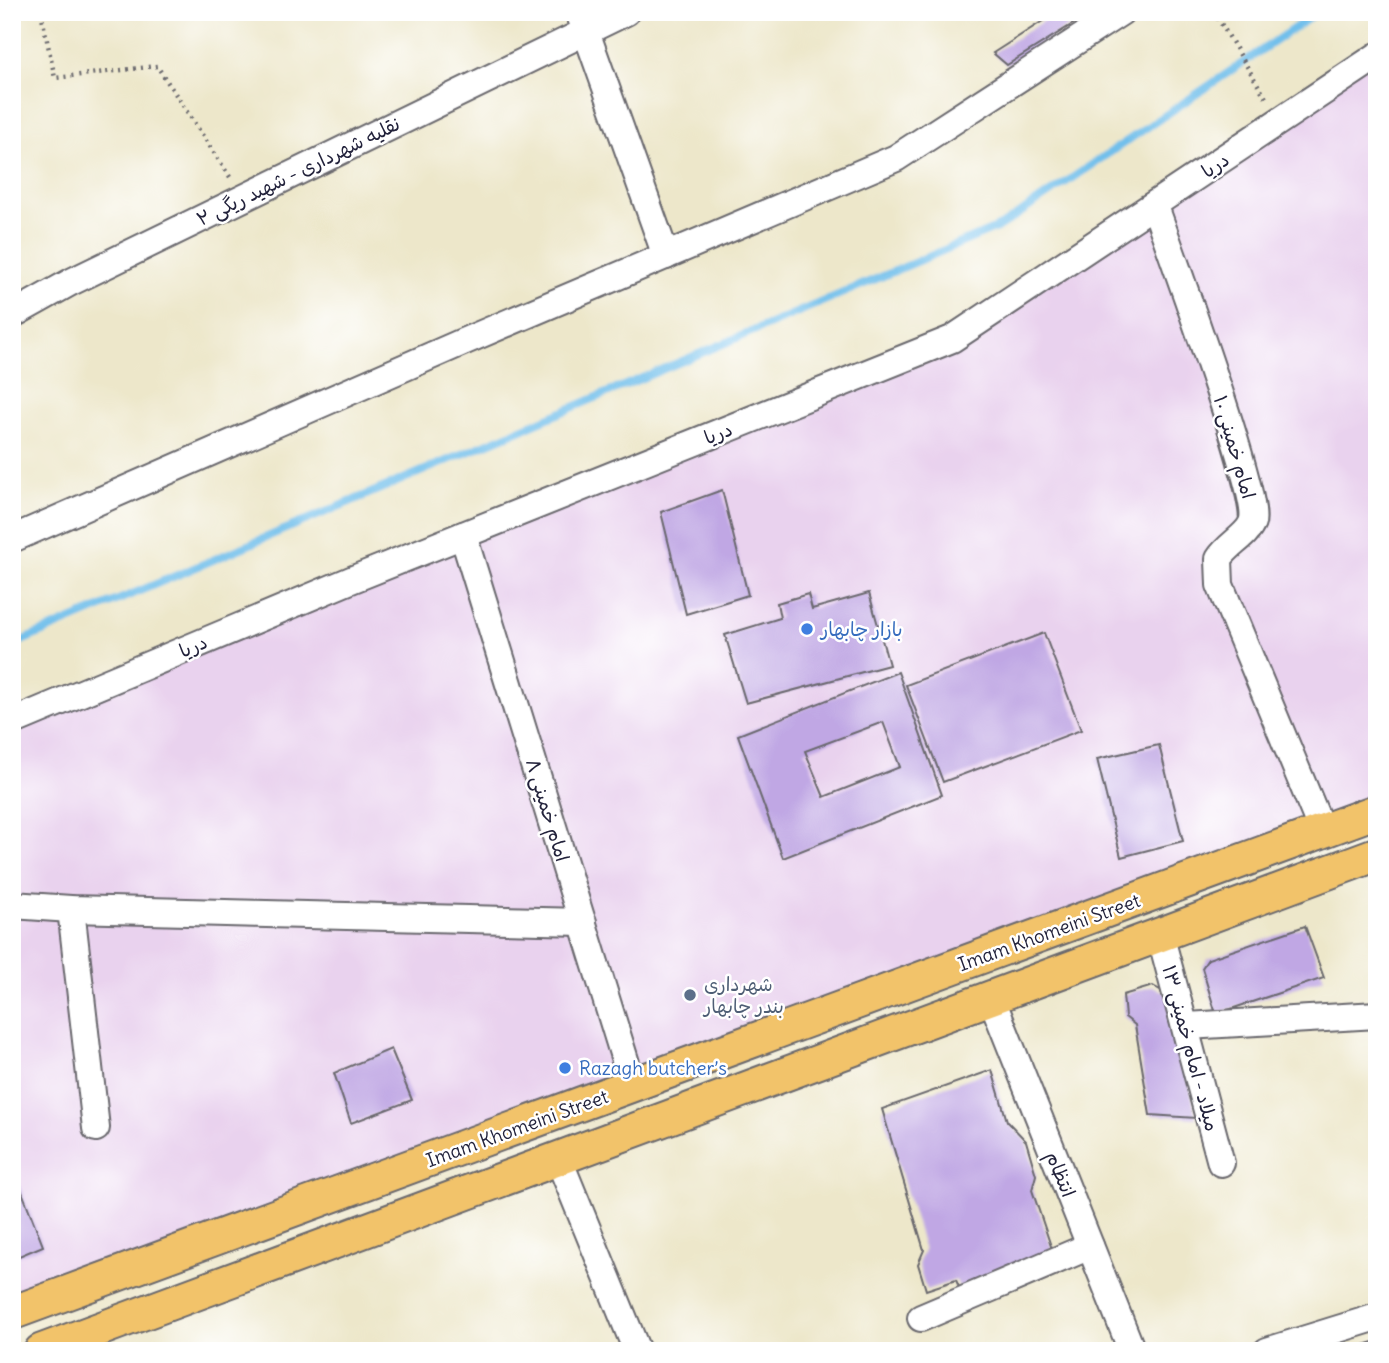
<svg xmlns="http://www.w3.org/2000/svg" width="1389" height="1363" font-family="Delius,'Playpen Sans Arabic',sans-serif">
	<rect width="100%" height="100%" fill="#fff"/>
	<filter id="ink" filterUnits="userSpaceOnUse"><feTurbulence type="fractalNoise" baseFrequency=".0143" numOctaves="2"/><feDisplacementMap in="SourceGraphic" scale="14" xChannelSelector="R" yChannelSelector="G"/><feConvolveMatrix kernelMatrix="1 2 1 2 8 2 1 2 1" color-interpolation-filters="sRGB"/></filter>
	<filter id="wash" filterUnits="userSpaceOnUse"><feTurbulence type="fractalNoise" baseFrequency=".00686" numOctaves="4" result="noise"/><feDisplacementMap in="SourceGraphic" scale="28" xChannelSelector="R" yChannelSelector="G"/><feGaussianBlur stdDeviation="1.57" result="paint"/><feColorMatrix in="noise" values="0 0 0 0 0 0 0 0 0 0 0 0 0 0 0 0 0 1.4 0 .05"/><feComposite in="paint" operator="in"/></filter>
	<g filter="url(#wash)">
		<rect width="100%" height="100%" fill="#ede7ca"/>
		<polygon fill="#e9d2ee" points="1377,57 1377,805 12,1315 12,722 952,339"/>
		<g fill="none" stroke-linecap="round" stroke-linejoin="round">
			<polyline stroke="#71bfeb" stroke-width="8" points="12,645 1001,226 1318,12"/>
		</g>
		<g id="blocks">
			<g fill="#c0a7e4" fill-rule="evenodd">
				<polygon points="1057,12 1092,12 1007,65 993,53"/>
				<polygon points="722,490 748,595 686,614 661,512"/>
				<polygon points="869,593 889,665 746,703 725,635 780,618 777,603 808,594 812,609"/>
				<polygon points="1044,633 1081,730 943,782 906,685"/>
				<path d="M898,672l44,123 -159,63 -45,-123zM883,722l17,45 -76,30 -19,-46z"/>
				<polygon points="1159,745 1183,841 1121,857 1097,759"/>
				<polygon points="1305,926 1324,978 1216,1014 1202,968 1208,959"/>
				<polygon points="1153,986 1174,998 1196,1118 1150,1115 1135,1025 1125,1017 1123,995"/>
				<polygon points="391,1049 412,1100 351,1123 334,1073"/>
				<polygon points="992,1070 1007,1121 1026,1141 1036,1175 1032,1190 1057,1264 961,1292 956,1280 926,1290 918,1264 924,1250 882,1109"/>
				<polygon points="17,1179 43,1246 12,1259 12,1180"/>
				<polygon points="1377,1341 1377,1351 1347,1351 1347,1350"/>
			</g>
		</g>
	</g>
	<g filter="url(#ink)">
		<use href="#blocks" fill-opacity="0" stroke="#69676d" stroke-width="2"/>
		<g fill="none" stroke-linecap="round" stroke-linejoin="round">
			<g stroke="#69676d" stroke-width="30">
				<g id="minor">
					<polyline points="579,12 666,256"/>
					<path d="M1155,206c14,41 107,293 97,317 -6,14 -25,22 -33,36l1,26 103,248"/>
					<polyline points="12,315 71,282 626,12"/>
					<polyline points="463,535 633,1086"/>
					<polyline points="12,539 465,341 896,158 1121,12"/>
					<polyline points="12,722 351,580 952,339 1377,56"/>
					<polyline points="12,905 71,909 583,922"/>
					<polyline points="71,909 96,1128"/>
					<polyline points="1160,934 1221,1163"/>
					<polyline points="991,997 1132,1351"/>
					<polyline points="1187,1026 1377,1015"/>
					<polyline points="559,1160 637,1351"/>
					<polyline points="921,1318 1090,1246"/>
					<polyline points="1267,1351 1377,1317"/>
				</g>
			</g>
			<g stroke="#69676d" stroke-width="37">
				<g id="major">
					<polyline points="12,1313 1377,811"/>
					<polyline points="41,1351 1377,854"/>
				</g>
			</g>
			<g stroke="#69676d" stroke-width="4.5" stroke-dasharray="2 5" stroke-linecap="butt">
				<polyline points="41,12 55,78 157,66 230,177"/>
				<polyline points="1214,12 1266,98"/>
			</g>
			<use href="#minor" stroke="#fff" stroke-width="26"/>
			<use href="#major" stroke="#f2c36a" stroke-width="33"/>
		</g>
	</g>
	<g fill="#3f7fe0" stroke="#fff" stroke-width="2.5">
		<circle cx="807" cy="629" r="7"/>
		<circle cx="565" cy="1068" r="7"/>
	</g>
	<circle fill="#5c6f8a" stroke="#fff" stroke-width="2.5" cx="690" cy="995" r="7"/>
	<g text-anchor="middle" stroke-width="5" stroke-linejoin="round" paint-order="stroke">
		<g font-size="19" fill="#22223b" stroke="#fff">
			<text transform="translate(1215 165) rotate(-34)" y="7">دریا</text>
			<text transform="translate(298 171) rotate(-26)" y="7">نقلیه شهرداری - شهید ریگی ۲</text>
			<text transform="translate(718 433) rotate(-22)" y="7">دریا</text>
			<text transform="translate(1235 447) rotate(74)" y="7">امام خمینی ۱۰</text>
			<text transform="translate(193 646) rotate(-23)" y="7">دریا</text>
			<text transform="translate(548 810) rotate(73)" y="7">امام خمینی ۸</text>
			<text transform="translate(1049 932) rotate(-20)" y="7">Imam Khomeini Street</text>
			<text transform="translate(1191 1048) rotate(75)" y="7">میلاد - امام خمینی ۱۳</text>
			<text transform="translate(517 1128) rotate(-20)" y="7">Imam Khomeini Street</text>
			<text transform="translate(1061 1174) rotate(68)" y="7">انتظام</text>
		</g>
		<g font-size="19" fill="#366cbe" stroke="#fff" text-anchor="start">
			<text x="821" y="636">بازار چابهار</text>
			<text x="579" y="1075">Razagh butcher’s</text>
		</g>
		<g font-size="19" fill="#4e5e75" stroke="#fff" text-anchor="start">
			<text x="704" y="991">شهرداری<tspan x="704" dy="22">بندر چابهار</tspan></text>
		</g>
	</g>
	<rect width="1389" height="1363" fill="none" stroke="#fff" stroke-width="42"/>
</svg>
